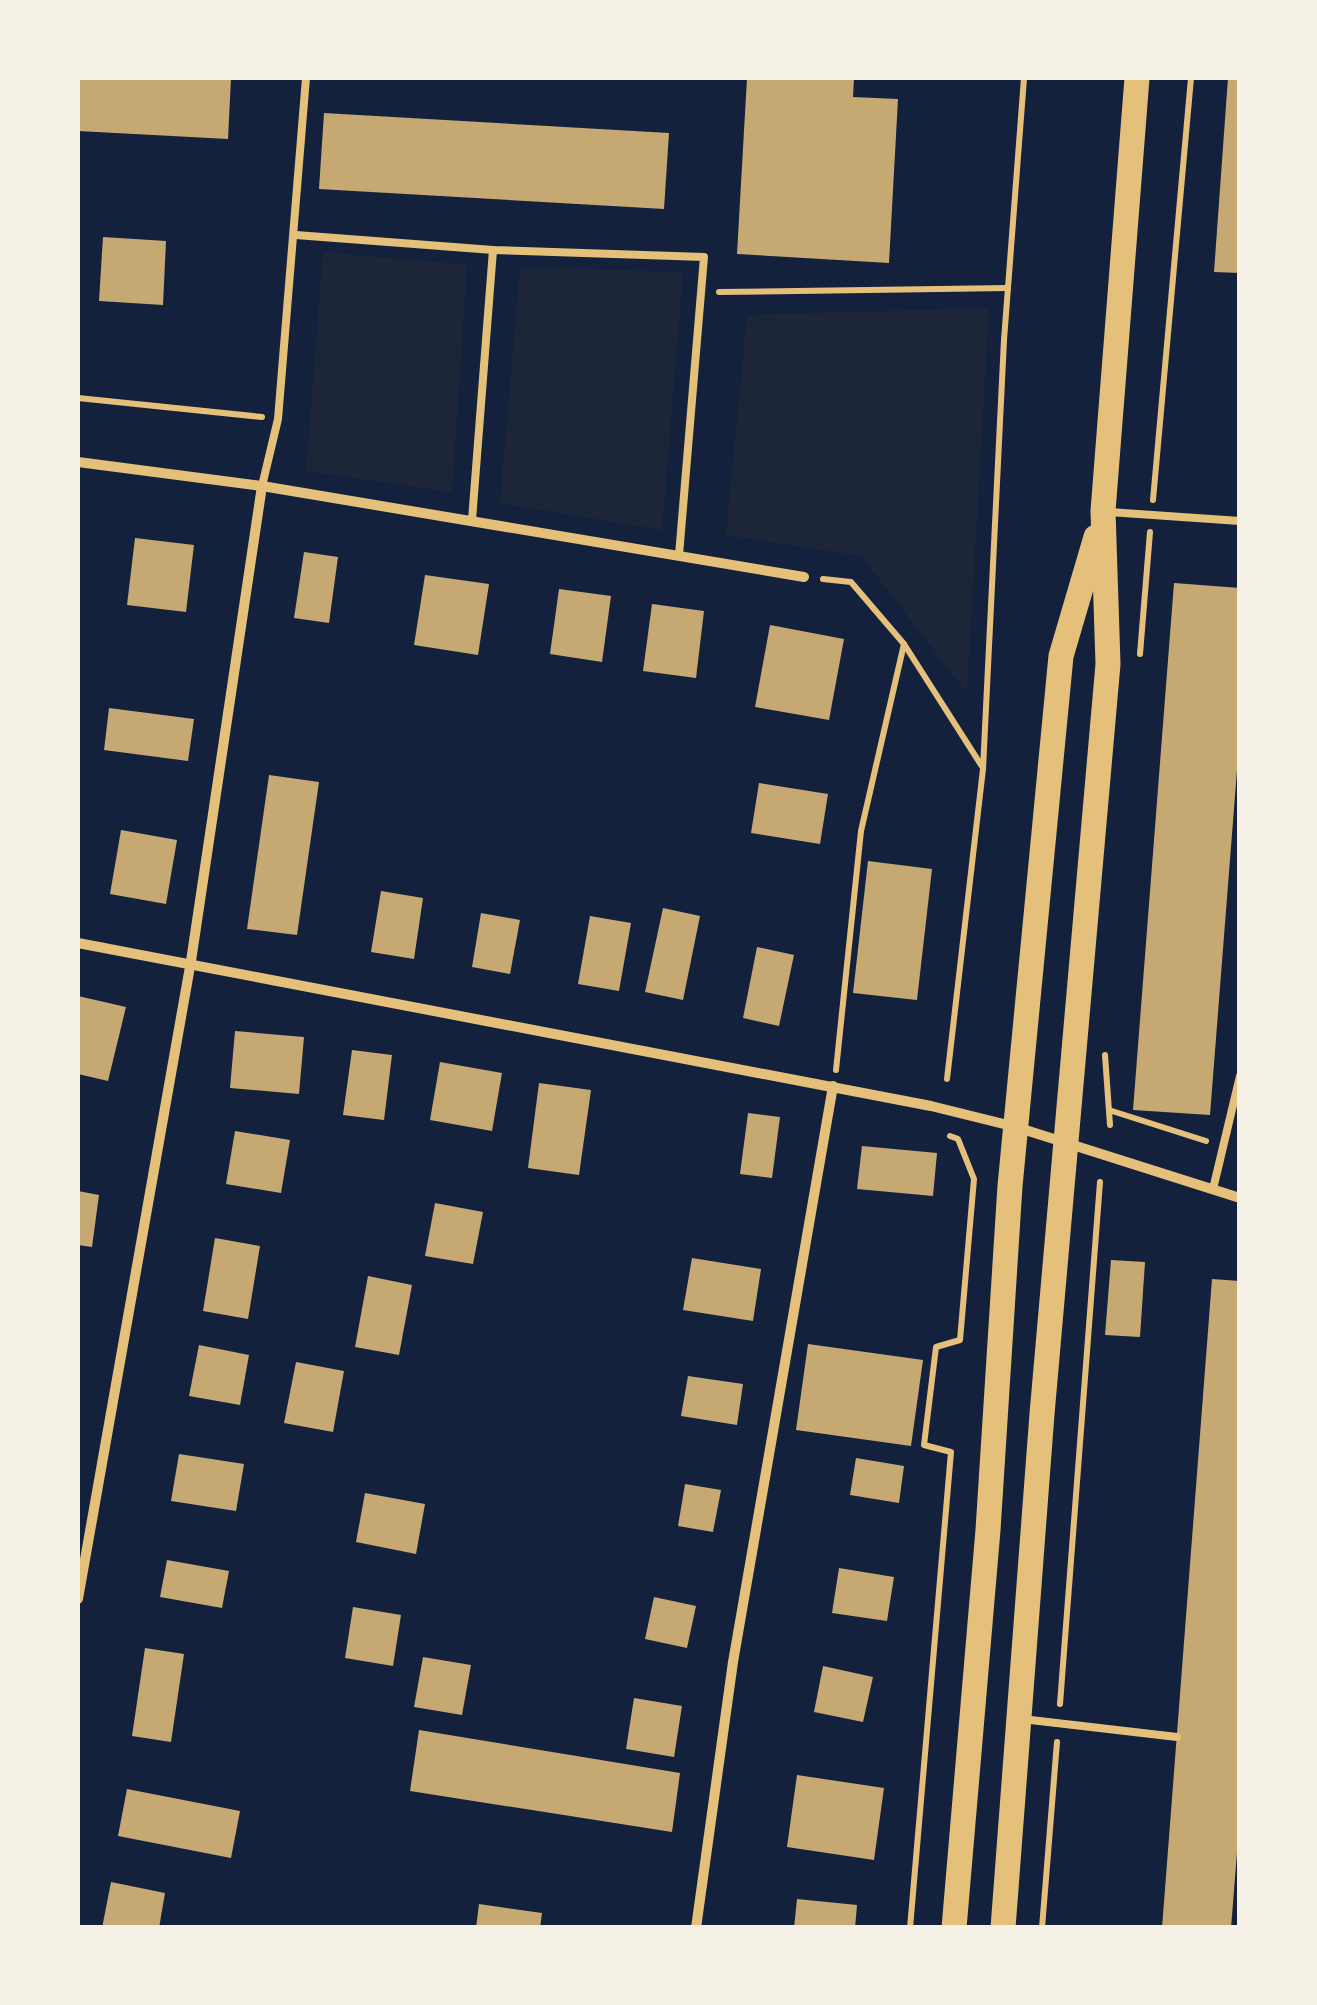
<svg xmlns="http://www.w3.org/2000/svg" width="1317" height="2005" font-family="'Source Serif 4',serif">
	<rect width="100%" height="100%" fill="#14213d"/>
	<g fill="#1d2539">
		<polygon points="323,252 467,265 452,492 306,471"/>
		<polygon points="520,267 683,272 662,530 500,503"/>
		<polygon points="989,308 967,693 861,556 726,535 747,315"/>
	</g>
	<g fill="#c6a872">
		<polygon points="78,78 231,78 228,139 78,131"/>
		<polygon points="747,78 854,78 853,97 898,99 889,263 737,254"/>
		<polygon points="1228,78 1240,78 1240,273 1214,272"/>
		<polygon points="324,113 669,133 664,209 319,189"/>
		<polygon points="103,237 166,241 163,305 99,301"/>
		<polygon points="135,538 194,545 186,612 127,605"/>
		<polygon points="304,552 338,557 329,623 294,618"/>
		<polygon points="425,575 489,584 478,655 414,645"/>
		<polygon points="1174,583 1240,588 1240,732 1210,1115 1133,1110"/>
		<polygon points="559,589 611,596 602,662 550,654"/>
		<polygon points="652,604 704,611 696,678 643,671"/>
		<polygon points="770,625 844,639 829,720 755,707"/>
		<polygon points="109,708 194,719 188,761 104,750"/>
		<polygon points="269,775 319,782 297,935 247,929"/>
		<polygon points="759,783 828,794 820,844 751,833"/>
		<polygon points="121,830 177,840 166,904 110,894"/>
		<polygon points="868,861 932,869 917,1000 853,993"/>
		<polygon points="381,891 423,898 414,959 371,952"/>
		<polygon points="663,908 700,916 683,1000 645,992"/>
		<polygon points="481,913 520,920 510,974 472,967"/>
		<polygon points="590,916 631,923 619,991 578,984"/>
		<polygon points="757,947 794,955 779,1026 743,1018"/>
		<polygon points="78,996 126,1007 108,1081 78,1074"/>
		<polygon points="235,1031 304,1037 299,1094 230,1088"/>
		<polygon points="352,1050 392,1055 384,1120 343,1115"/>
		<polygon points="440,1062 502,1073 492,1131 430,1120"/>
		<polygon points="539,1083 591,1090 579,1175 528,1168"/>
		<polygon points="748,1113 780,1117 772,1178 740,1174"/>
		<polygon points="235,1131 290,1140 281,1193 226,1184"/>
		<polygon points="862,1146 937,1153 933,1196 857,1189"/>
		<polygon points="78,1191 99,1195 92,1247 78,1245"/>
		<polygon points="435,1203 483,1212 473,1264 425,1256"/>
		<polygon points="215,1238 260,1246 248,1319 203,1311"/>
		<polygon points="692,1258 761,1269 753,1321 683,1310"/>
		<polygon points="1111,1260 1145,1262 1140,1337 1105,1335"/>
		<polygon points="368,1276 412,1285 399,1355 355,1347"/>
		<polygon points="1212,1279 1240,1281 1240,1815 1231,1928 1162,1928"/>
		<polygon points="808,1344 923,1360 911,1446 796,1430"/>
		<polygon points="199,1345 249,1355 240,1405 189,1396"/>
		<polygon points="296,1362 344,1371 333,1432 284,1423"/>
		<polygon points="688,1376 743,1384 737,1425 681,1416"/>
		<polygon points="179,1454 244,1464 236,1511 171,1501"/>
		<polygon points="856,1458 904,1466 899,1503 850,1495"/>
		<polygon points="685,1484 721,1490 713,1532 678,1526"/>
		<polygon points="365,1493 425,1504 416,1554 356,1542"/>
		<polygon points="167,1560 229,1571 222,1608 160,1597"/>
		<polygon points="839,1568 894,1577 887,1621 832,1613"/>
		<polygon points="654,1597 696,1606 687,1648 645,1639"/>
		<polygon points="353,1607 401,1615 393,1666 345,1658"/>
		<polygon points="145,1648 184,1654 171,1742 132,1736"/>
		<polygon points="423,1657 471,1665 462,1715 414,1707"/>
		<polygon points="823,1666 873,1677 863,1722 814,1712"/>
		<polygon points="634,1698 682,1706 674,1757 626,1749"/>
		<polygon points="419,1730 680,1773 672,1832 410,1791"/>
		<polygon points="797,1775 884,1788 874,1860 787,1847"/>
		<polygon points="127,1789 240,1811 231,1858 118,1836"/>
		<polygon points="111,1882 165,1893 159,1928 102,1928"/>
		<polygon points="797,1899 857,1905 855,1928 794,1928"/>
		<polygon points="479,1904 542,1913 540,1928 476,1928"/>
	</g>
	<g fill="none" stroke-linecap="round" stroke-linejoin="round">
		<g stroke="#e5c07b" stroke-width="6">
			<polyline points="719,292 1008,288"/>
			<polyline points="78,398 262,417"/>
			<polyline points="1153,500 1191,78"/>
			<polyline points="823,579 851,582 904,644 861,831 836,1070"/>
			<polyline points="904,644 983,768"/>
			<polyline points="1140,654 1150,532"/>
			<polyline points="1105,1055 1110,1125"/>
			<polyline points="947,1079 983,769 1004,340 1024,78"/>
			<polyline points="1112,1111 1206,1141"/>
			<polyline points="1060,1704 1100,1182"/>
			<polyline points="910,1928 951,1452 924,1445 936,1347 960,1340 974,1179 958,1139 950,1136"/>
			<polyline points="1042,1928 1057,1742"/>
		</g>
		<g stroke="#e5c07b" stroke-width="8">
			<polyline points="296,235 493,250 704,257 679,555"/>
			<polyline points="262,486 278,419 306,78"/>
			<polyline points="1109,512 1240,521"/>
			<polyline points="472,520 493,250"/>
			<polyline points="1213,1189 1240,1076"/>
			<polyline points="1022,1719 1177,1737"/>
		</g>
		<g stroke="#e5c07b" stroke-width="10">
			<polyline points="78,462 262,486 804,577"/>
			<polyline points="78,943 931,1106 1016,1127 1240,1198"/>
			<polyline points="78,1599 191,961 262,486"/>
			<polyline points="696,1928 733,1662 833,1086"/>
		</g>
		<g stroke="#e5c07b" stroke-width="25">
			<polyline points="954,1928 988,1530 1010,1186 1061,656 1096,537"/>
			<polyline points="1003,1928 1042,1414 1108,664 1103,511 1137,78"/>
		</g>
	</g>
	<rect width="1317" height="2005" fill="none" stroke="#f6f1e7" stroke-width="160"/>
</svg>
